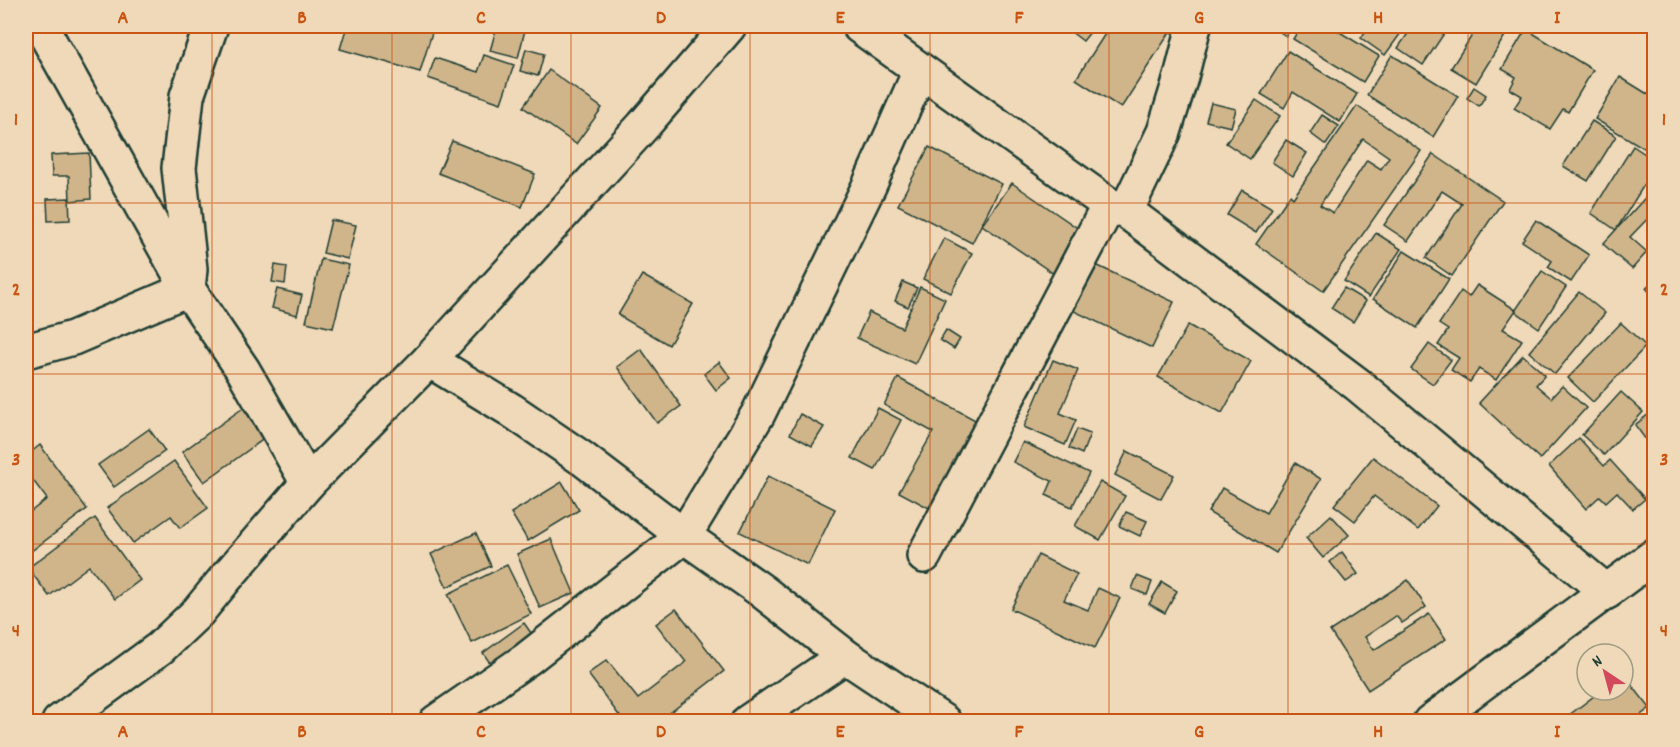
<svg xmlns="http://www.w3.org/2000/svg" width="1680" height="747" font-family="Dekko,sans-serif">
	<rect width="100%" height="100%" fill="#f0d9b8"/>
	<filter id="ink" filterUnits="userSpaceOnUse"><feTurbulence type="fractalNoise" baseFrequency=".0167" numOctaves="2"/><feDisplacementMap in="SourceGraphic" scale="12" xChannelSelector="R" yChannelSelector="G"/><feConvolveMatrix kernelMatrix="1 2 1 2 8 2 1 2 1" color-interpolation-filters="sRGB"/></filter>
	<g filter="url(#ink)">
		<g fill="#d0b58a" stroke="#1f3d34" stroke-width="1.5" fill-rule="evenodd">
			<polygon points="347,26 392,26 402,28 403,26 434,26 420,72 340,49"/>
			<polygon points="497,26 526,26 518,58 490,51"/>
			<polygon points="1068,26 1095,26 1083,41 1066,28"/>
			<polygon points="1110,26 1174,26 1121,108 1076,79"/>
			<polygon points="1271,26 1293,26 1286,36"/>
			<polygon points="1301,26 1330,26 1379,56 1363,82 1293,39"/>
			<polygon points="1369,26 1406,26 1385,55 1361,38"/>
			<polygon points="1413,26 1449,26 1423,65 1398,48"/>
			<polygon points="1478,26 1511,26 1476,83 1451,68"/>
			<polygon points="1526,29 1593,70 1568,112 1563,109 1550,129 1514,108 1522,96 1510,89 1516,77 1502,69"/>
			<polygon points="526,49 544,54 538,76 520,71"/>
			<polygon points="1288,51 1357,94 1340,122 1293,92 1284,108 1261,94"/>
			<polygon points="484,55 514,65 501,103 428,78 435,58 478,72"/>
			<polygon points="1392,55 1458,96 1433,137 1367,95"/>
			<polygon points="549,70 602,108 576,144 523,107"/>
			<polygon points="1620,77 1654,98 1654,154 1595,119"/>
			<polygon points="1474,87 1486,95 1479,106 1467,98"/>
			<polygon points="1256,100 1280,116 1250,159 1226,143"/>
			<polygon points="1211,103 1236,109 1231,127 1206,121"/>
			<path d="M1357,106l64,45 -98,140 -67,-47 34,-49 3,3zM1363,139l26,18 -8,12 -14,-9 -34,53 -13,-8z"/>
			<polygon points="1322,115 1339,126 1326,145 1310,133"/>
			<polygon points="1592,121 1616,136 1588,181 1563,166"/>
			<polygon points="1286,140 1307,153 1293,176 1272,162"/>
			<polygon points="452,141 535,174 522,207 438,173"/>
			<polygon points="1633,146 1654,160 1654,169 1616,230 1591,213"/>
			<polygon points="929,147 1002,184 972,243 898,205"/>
			<polygon points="89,153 91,199 70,201 69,176 52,176 51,155"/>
			<polygon points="1433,154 1503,201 1452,276 1426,258 1462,204 1442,191 1408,241 1384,225"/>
			<polygon points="1012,183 1089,236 1060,278 982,225"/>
			<polygon points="1654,188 1654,216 1652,214 1630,237 1647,252 1632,269 1603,244"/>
			<polygon points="1242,190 1272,208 1256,233 1227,215"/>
			<polygon points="69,198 70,220 48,221 47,199"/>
			<polygon points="331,220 356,225 348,259 323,253"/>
			<polygon points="1536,220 1589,255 1571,282 1548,267 1552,261 1522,241"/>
			<polygon points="1376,233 1401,249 1369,297 1344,281"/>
			<polygon points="944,238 972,253 951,293 923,279"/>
			<polygon points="1404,251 1449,279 1417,328 1373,299"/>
			<polygon points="321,259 349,265 333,328 306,322"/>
			<polygon points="275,265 287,267 285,284 272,282"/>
			<polygon points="1096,265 1174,302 1152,348 1074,311"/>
			<polygon points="1542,271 1566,287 1539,328 1515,311"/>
			<polygon points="642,275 693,304 669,345 618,315"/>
			<polygon points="1654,279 1654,297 1646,288"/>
			<polygon points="903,282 917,288 908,307 895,301"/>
			<polygon points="1477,285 1516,310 1503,329 1522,340 1496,380 1479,369 1470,382 1451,370 1459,358 1438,345 1448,330 1439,324 1461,291 1469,297"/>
			<polygon points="920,287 945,299 915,364 857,338 869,312 902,328"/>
			<polygon points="1344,288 1366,301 1353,322 1331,308"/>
			<polygon points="277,289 302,295 297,315 272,308"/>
			<polygon points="1579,292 1605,313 1555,374 1529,352"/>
			<polygon points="1621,323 1646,346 1593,402 1568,378"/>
			<polygon points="1188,325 1251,361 1222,413 1158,377"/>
			<polygon points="946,330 960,339 954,349 940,340"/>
			<polygon points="1429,344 1451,360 1433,384 1411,369"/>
			<polygon points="641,349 681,406 657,423 617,367"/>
			<polygon points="1523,355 1545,375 1536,385 1551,398 1562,386 1586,408 1540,459 1479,403"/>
			<polygon points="1053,360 1078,370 1060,413 1076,420 1065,445 1024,427"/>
			<polygon points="719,362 731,378 716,390 704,374"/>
			<polygon points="898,378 979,422 931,509 899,492 933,432 884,405"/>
			<polygon points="1621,392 1643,412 1604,455 1582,435"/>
			<polygon points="243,408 265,438 204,482 182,452"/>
			<polygon points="878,408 901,420 875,470 852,458"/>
			<polygon points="1653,411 1654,413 1654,451 1635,425"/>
			<polygon points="800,414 824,427 812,446 790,434"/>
			<polygon points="149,429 165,451 114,487 98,465"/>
			<polygon points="1077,429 1090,434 1082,454 1069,448"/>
			<polygon points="1579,438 1604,466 1610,460 1645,499 1633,509 1617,492 1606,502 1600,496 1586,509 1549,466"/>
			<polygon points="1023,442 1089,473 1072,507 1046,495 1052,481 1013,462"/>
			<polygon points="40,445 87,509 26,555 26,515 47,499 26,471 26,456"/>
			<polygon points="1127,451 1174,475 1161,499 1115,475"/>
			<polygon points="1373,457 1437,506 1418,530 1374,496 1355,521 1334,505"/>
			<polygon points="174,461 208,508 180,528 171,516 133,543 107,508"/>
			<polygon points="1295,463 1321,479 1276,553 1208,512 1222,488 1266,513"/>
			<polygon points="768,476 835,509 808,565 740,532"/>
			<polygon points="562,482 579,510 528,541 511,513"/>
			<polygon points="1100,482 1125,496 1100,540 1075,526"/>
			<polygon points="1126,512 1147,521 1140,536 1119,526"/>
			<polygon points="1331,515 1349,535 1323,558 1306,538"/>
			<polygon points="95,518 140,580 115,599 89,566 49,596 28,568"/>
			<polygon points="476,533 491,566 447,587 431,554"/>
			<polygon points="551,539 574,593 540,608 517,554"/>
			<polygon points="1342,552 1358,574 1346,582 1330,562"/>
			<polygon points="1038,555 1077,574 1064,600 1088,610 1098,588 1120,598 1095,648 1011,609"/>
			<polygon points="507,565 531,614 472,643 448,594"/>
			<polygon points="1137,576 1152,582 1147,595 1132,589"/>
			<polygon points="1408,580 1426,607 1402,623 1396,616 1365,637 1374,650 1429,614 1446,639 1368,690 1330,631"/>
			<polygon points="1162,582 1177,591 1165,613 1149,604"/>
			<polygon points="26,595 32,603 26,608"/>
			<polygon points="676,609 724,671 658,722 624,722 588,674 607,660 638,699 686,662 656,624"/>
			<polygon points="524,623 536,640 495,670 483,653"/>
			<polygon points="1623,674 1650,708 1631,722 1560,722 1602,690 1623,690"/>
		</g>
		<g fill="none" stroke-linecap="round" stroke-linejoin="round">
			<g stroke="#1f3d34" stroke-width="38">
				<g id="street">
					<polyline points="211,26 187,96 179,168 190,269 188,289 243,370 308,483"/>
					<polyline points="859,26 1109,205 1126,211 1357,384 1607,592"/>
					<polyline points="1126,211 1164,132 1181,77 1194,26"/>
					<polyline points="26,351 73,338 188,289 41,26"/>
					<polyline points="429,360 511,410 583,459 684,536 762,591 845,656 944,722"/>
					<polyline points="924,556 1109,205"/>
					<polyline points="59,722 160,648 198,612 225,579 308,483 429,360 643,126 729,26"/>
					<polyline points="436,722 527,659 684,536 758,414 869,186 920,71"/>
					<polyline points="748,722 845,656"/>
					<polyline points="1430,722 1654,556"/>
				</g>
			</g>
			<use href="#street" stroke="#f0d9b8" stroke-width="33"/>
		</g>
	</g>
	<path fill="none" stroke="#ca5512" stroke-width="1.5" stroke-opacity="0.55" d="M212,26v696M392,26v696M571,26v696M750,26v696M930,26v696M1109,26v696M1288,26v696M1468,26v696M26,203h1628M26,374h1628M26,544h1628"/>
	<rect width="1680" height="747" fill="none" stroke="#f0d9b8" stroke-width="66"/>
	<g transform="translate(1605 672) rotate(324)"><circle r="28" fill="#f0d9b8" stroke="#9c9b83" stroke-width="1.5"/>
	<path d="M0-4.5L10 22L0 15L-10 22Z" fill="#d1495b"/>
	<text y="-9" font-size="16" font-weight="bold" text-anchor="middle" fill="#1f3d34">N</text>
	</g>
	<rect x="33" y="33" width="1614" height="681" fill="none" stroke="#ca5512" stroke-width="2"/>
	<g font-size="20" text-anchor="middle" font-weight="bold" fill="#ca5512">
		<text x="123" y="23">A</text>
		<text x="302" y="23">B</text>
		<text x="481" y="23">C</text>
		<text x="661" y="23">D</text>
		<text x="840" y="23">E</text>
		<text x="1019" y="23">F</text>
		<text x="1199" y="23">G</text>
		<text x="1378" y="23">H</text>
		<text x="1557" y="23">I</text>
		<text x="16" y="125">1</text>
		<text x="1664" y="125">1</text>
		<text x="16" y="295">2</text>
		<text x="1664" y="295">2</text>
		<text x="16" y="465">3</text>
		<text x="1664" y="465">3</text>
		<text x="16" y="636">4</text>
		<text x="1664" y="636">4</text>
		<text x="123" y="737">A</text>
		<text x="302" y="737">B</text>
		<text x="481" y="737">C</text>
		<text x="661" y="737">D</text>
		<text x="840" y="737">E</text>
		<text x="1019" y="737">F</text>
		<text x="1199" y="737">G</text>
		<text x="1378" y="737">H</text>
		<text x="1557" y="737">I</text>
	</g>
</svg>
